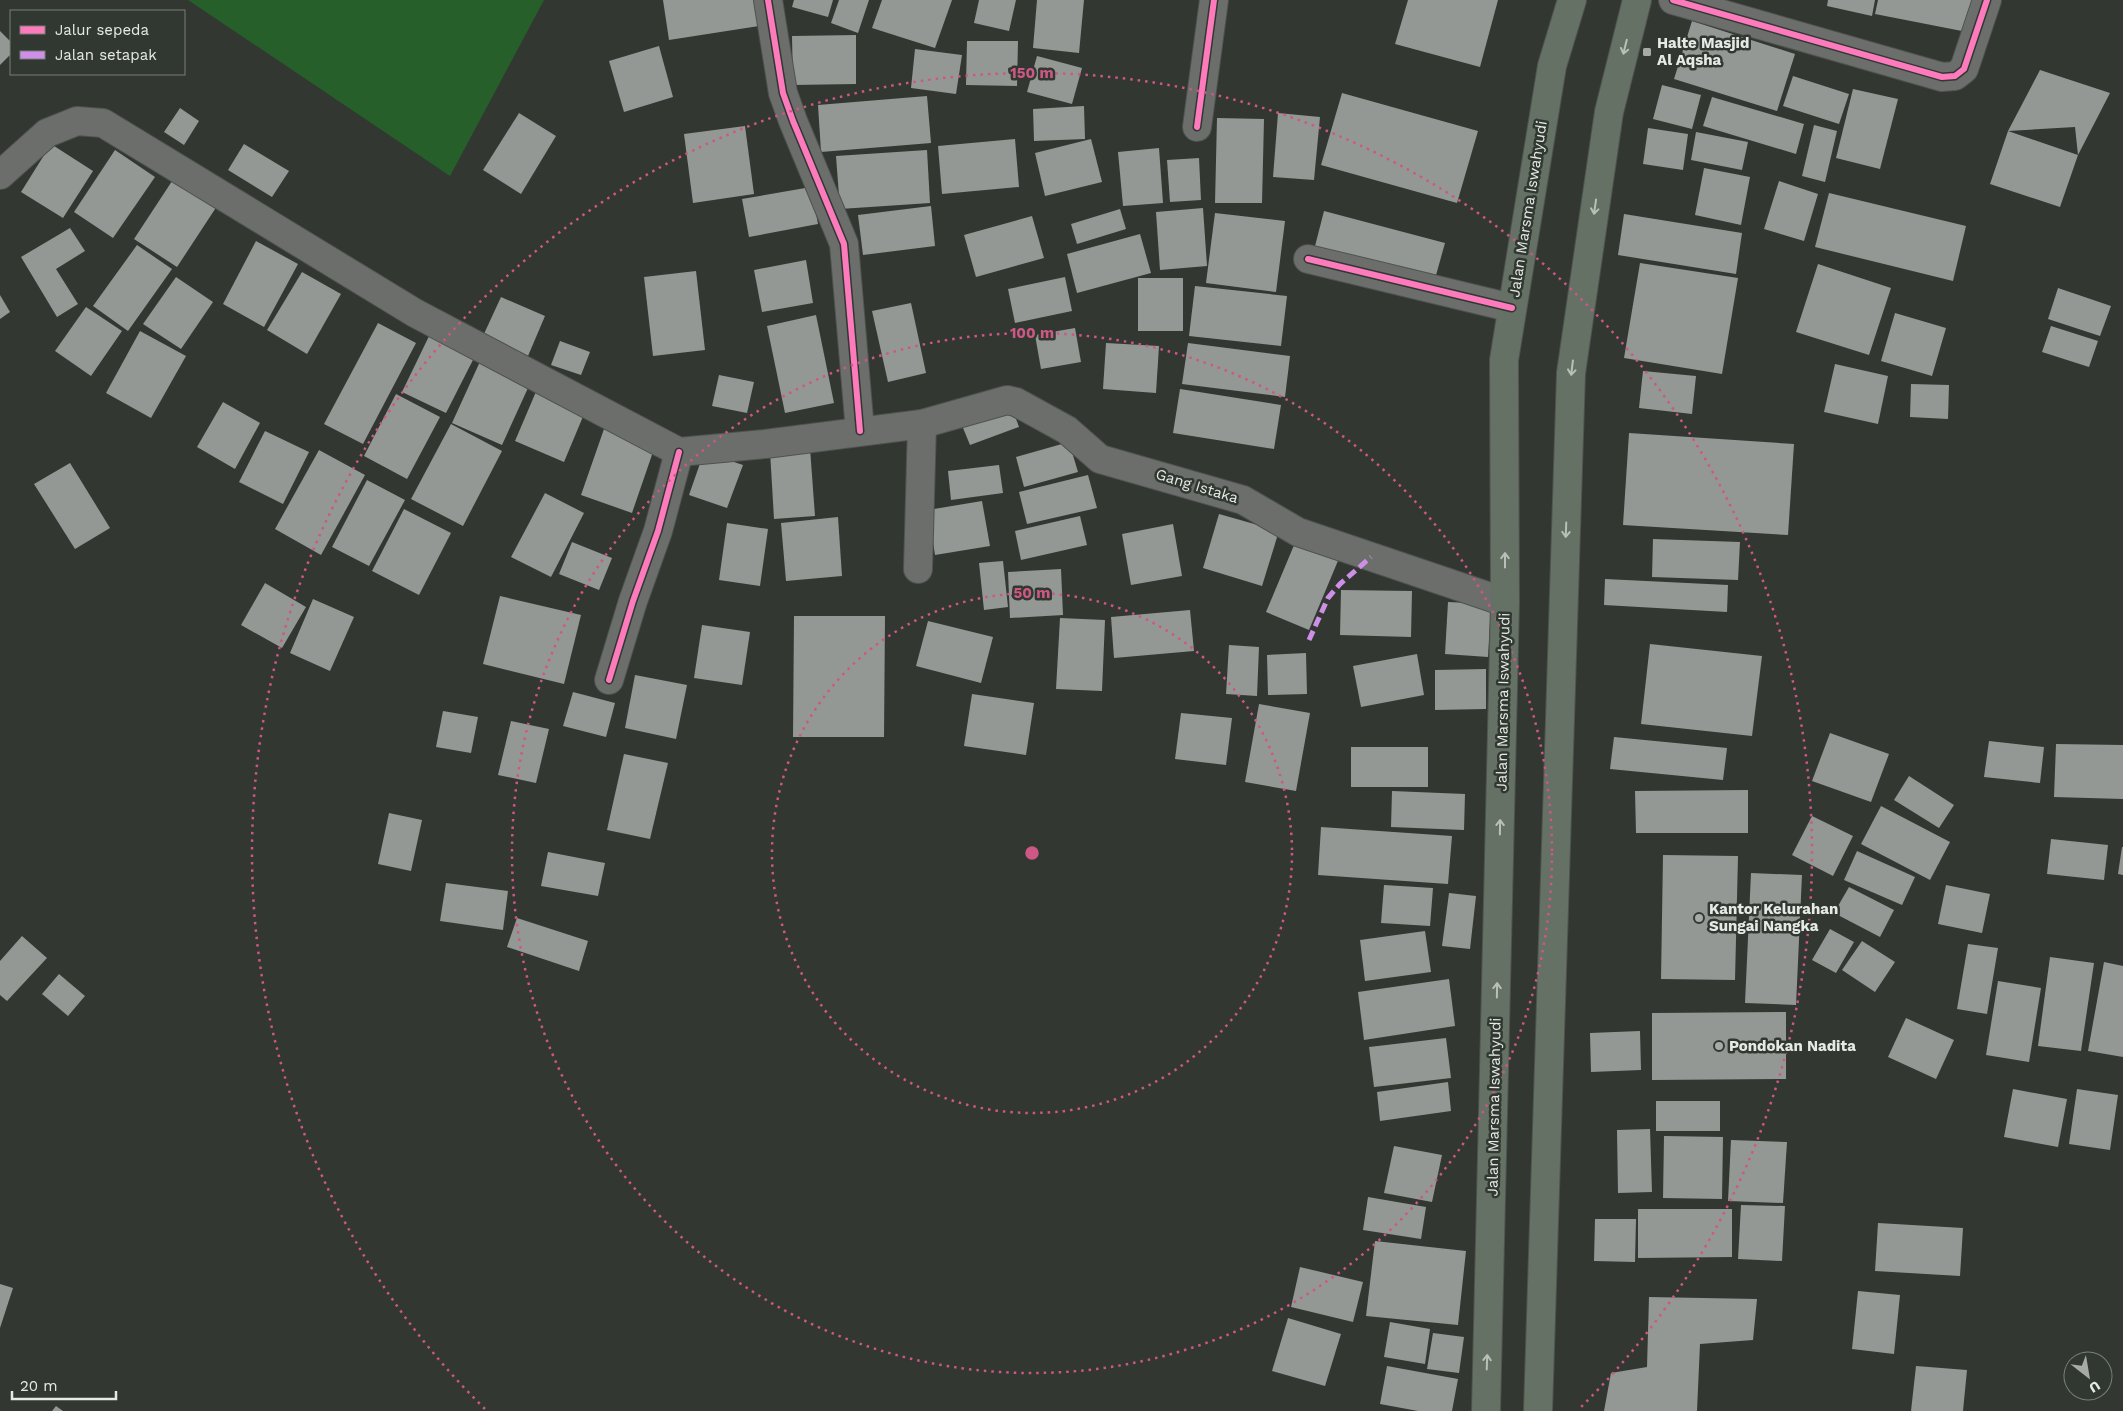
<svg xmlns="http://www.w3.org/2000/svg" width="2123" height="1411" font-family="'Work Sans',sans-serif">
	<rect width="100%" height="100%" fill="#323732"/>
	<polygon fill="#265f29" points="188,0 544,0 450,176"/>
	<g fill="#949894" fill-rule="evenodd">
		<polygon points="663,0 756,0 759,26 669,40"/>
		<polygon points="794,0 833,0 828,17 792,7"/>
		<polygon points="839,0 869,0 858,33 831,23"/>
		<polygon points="882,0 952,0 935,48 872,28"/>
		<polygon points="979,0 1016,0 1009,31 974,23"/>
		<polygon points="1037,0 1084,0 1079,53 1033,48"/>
		<polygon points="1408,0 1498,0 1480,67 1395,44"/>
		<polygon points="1828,0 1875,0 1872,16 1827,6"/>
		<polygon points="1878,0 1974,0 1967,32 1875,14"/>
		<polygon points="1692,21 1795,54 1777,111 1674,79"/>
		<polygon points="0,31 11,42 11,54 0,65"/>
		<polygon points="856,35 856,84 793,85 792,36"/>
		<polygon points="967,41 1018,41 1017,86 966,85"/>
		<polygon points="659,46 673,97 624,112 609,61"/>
		<polygon points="915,49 962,55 956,94 911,88"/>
		<polygon points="1037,56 1082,68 1072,104 1027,92"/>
		<path d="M2040,70l70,23 -32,62 -18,52 -70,-23 18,-53zM2075,127l3,28 -70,-24z"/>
		<polygon points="1793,76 1849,94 1839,124 1783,106"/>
		<polygon points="1662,85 1701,95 1692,129 1653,119"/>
		<polygon points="1853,89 1898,99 1880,169 1836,158"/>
		<polygon points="1342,93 1478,131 1457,203 1321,165"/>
		<polygon points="927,96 931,143 821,152 818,105"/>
		<polygon points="1712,97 1804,124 1796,154 1703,126"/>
		<polygon points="1084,106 1085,139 1034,141 1033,109"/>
		<polygon points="180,108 199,121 184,145 164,132"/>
		<polygon points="519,113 556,136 521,194 483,170"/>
		<polygon points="1278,113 1320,117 1314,180 1273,177"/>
		<polygon points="1217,118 1264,119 1262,203 1215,203"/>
		<polygon points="1814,125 1837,131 1825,182 1802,176"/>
		<polygon points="745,126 754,194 693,203 684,134"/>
		<polygon points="1648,128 1688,134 1683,170 1643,164"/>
		<polygon points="1696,132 1748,142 1742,170 1691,160"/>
		<polygon points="1015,139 1019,187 942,194 938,146"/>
		<polygon points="1091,139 1102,182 1045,196 1035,153"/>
		<polygon points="51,144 93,171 63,218 21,192"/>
		<polygon points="244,144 289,171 272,197 228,170"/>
		<polygon points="1159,148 1163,203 1123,206 1118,152"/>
		<polygon points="115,150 155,177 113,238 74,212"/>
		<polygon points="927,150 930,203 840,209 836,156"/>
		<polygon points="1199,158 1201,200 1170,202 1167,160"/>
		<polygon points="1704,168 1750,177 1741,225 1695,215"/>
		<polygon points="176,175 219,203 177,267 134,239"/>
		<polygon points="1779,181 1818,194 1804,241 1764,229"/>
		<polygon points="811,187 818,224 749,237 742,199"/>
		<polygon points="1829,193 1966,226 1953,281 1815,247"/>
		<polygon points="931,206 935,246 863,255 858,215"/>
		<polygon points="1203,208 1207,266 1160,270 1156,212"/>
		<polygon points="1120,209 1126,229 1077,244 1071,224"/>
		<polygon points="1324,211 1445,243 1433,286 1313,254"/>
		<polygon points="1215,213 1285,221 1276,292 1206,283"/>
		<polygon points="1624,214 1742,233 1736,274 1618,255"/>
		<polygon points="1032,216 1044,258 976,277 964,235"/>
		<polygon points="70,228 85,251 56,269 78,304 57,317 21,257"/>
		<polygon points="1140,234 1151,273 1077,293 1067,254"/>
		<polygon points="256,241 298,264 264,327 223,304"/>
		<polygon points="137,245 172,269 128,331 93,306"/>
		<polygon points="806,260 813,303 762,312 754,270"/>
		<polygon points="1640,263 1738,278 1722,374 1624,358"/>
		<polygon points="1818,264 1891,288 1869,355 1796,332"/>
		<polygon points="696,271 705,350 653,356 644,277"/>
		<polygon points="302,272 341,294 307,354 267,330"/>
		<polygon points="176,277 213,302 181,349 143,324"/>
		<polygon points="1065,277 1072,311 1015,323 1008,289"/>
		<rect x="1138" y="278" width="45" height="53"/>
		<polygon points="1195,286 1287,296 1281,346 1189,336"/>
		<polygon points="2058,288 2111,306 2100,336 2048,319"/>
		<polygon points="0,295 10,312 0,319"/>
		<polygon points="501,297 545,316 528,356 483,336"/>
		<polygon points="911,303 926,373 888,382 872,311"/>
		<polygon points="86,307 122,331 91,376 55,351"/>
		<polygon points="1895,313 1946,328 1932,376 1881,361"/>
		<polygon points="816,315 834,403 785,413 767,326"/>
		<polygon points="378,323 416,343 363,444 324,424"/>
		<polygon points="2051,326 2098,341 2089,367 2042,352"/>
		<polygon points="1075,328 1081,362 1041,369 1035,335"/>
		<polygon points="140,331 186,356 151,418 106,393"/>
		<polygon points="431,332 476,354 446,413 402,392"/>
		<polygon points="560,341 590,352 581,375 551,365"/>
		<polygon points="1106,343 1159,346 1156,393 1103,389"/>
		<polygon points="1188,343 1290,356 1285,397 1182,384"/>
		<polygon points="483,355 533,377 502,445 452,423"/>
		<polygon points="1835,364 1888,376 1878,424 1824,412"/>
		<polygon points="1643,371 1696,376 1692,414 1639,408"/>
		<polygon points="719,375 754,382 747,413 712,406"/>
		<polygon points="1911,384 1949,385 1948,419 1910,417"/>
		<polygon points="538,387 587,407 564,462 515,441"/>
		<polygon points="1180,389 1281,405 1274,449 1173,433"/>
		<polygon points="396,394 440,417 407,479 364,456"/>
		<polygon points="223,402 260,423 235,469 197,447"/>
		<polygon points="1011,405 1019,427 970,445 961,423"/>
		<polygon points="451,424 502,451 463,526 411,499"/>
		<polygon points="604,429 655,446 632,513 581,495"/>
		<polygon points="265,431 309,452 283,504 239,482"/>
		<polygon points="1629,433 1794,444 1788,535 1623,525"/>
		<polygon points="1069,442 1078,472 1024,487 1016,457"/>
		<polygon points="810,448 815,516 774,519 770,451"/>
		<polygon points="319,450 365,475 321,555 275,529"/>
		<polygon points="704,452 743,465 727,508 689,495"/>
		<polygon points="70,463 110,528 75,549 34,484"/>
		<polygon points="999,465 1003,493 951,500 948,471"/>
		<polygon points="1088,475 1097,508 1027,524 1019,492"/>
		<polygon points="367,480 405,500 369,566 332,547"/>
		<polygon points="545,493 584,513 551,577 511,557"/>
		<polygon points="982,501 990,546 935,555 928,510"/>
		<polygon points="404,509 451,533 419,595 372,571"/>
		<polygon points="1219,514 1279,531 1262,586 1203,568"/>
		<polygon points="1080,516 1087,545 1021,560 1015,531"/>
		<polygon points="838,517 842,576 786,581 781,523"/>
		<polygon points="727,523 768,529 760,586 719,580"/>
		<polygon points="1173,524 1182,576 1131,585 1122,534"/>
		<polygon points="1297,538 1340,556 1309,630 1266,612"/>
		<polygon points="1653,539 1740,542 1738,580 1652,577"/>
		<polygon points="572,542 612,558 599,590 559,574"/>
		<polygon points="1003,561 1008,607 984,610 979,563"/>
		<polygon points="1061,569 1063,615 1010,618 1008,572"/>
		<polygon points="1605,579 1728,585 1727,612 1604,605"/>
		<polygon points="265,583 306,607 282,648 241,625"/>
		<polygon points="1341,590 1412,591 1411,637 1340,635"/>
		<polygon points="500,596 581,615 564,684 483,664"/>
		<polygon points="313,599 354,617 330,671 290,653"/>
		<polygon points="1448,602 1491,604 1488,657 1445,654"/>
		<polygon points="1190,610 1194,651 1114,658 1111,617"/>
		<polygon points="794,616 885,616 884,737 793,737"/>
		<polygon points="1060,618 1105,620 1102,691 1056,689"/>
		<polygon points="928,621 993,637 981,683 916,666"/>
		<polygon points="702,625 750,632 742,685 694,678"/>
		<polygon points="1650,644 1762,656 1752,736 1641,724"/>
		<polygon points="1229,645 1259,647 1257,696 1226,694"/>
		<polygon points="1306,653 1307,694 1268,695 1267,655"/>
		<polygon points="1417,654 1424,695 1361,707 1353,666"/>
		<polygon points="1486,669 1486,709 1435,710 1435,670"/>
		<polygon points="635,675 687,685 676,739 625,728"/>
		<polygon points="573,692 615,703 606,737 563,726"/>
		<polygon points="972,694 1034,703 1026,755 964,746"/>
		<polygon points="1259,704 1310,713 1296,791 1245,782"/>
		<polygon points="443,711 478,717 471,753 436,747"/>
		<polygon points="1181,713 1232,718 1226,765 1175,759"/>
		<polygon points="511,721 549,729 536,783 498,775"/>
		<polygon points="1830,733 1889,754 1871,802 1812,781"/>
		<polygon points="1614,737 1727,748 1723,780 1610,769"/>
		<polygon points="1989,741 2044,747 2040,783 1984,777"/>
		<polygon points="2056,744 2123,745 2123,799 2054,797"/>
		<rect x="1351" y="747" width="77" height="40"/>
		<polygon points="624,754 668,763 650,839 607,830"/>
		<polygon points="1909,776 1954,805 1939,828 1894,800"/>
		<polygon points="1748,790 1748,833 1636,833 1635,791"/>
		<polygon points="1392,791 1465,794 1464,830 1391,827"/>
		<polygon points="1881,806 1950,842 1930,880 1861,844"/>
		<polygon points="389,813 422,820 411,871 378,864"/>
		<polygon points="1812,816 1853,836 1833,876 1792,855"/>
		<polygon points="1321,827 1452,836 1448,884 1318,875"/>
		<polygon points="2051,839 2108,845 2104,880 2047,874"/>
		<polygon points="2122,847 2123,847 2123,875 2118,874"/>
		<polygon points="1857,851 1915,877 1902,905 1844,880"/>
		<polygon points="548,852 605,863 598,896 541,886"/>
		<polygon points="1663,855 1738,856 1735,980 1661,979"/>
		<polygon points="1751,873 1802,875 1796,1005 1745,1003"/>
		<polygon points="446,883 508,891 503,930 440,921"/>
		<polygon points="1384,885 1433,888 1430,926 1381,923"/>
		<polygon points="1946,885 1990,894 1982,933 1938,924"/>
		<polygon points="1849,887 1894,910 1880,937 1834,913"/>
		<polygon points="1449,893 1476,896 1470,949 1442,946"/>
		<polygon points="517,918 588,941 579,971 507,947"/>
		<polygon points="1830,929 1854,942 1836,973 1812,960"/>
		<polygon points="1425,931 1431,972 1365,981 1360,940"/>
		<polygon points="22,936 47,958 7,1001 0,995 0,961"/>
		<polygon points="1862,941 1895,962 1875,992 1842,970"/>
		<polygon points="1968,944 1998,948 1987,1014 1957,1009"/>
		<polygon points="2050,957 2094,963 2081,1051 2038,1046"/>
		<polygon points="2104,962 2123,966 2123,1057 2088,1051"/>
		<polygon points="59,974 85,996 68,1016 42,994"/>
		<polygon points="1449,979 1455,1026 1364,1040 1358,992"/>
		<polygon points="1998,981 2041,988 2029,1062 1986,1055"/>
		<polygon points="1786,1012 1786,1079 1652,1080 1652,1013"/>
		<polygon points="1906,1018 1954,1040 1936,1079 1888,1057"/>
		<polygon points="1640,1031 1641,1070 1591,1072 1590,1033"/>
		<polygon points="1446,1038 1451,1078 1374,1087 1369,1047"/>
		<polygon points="1448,1082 1451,1111 1380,1121 1377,1092"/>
		<polygon points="2013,1089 2067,1099 2058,1147 2004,1137"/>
		<polygon points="2077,1089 2118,1095 2110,1150 2069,1144"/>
		<rect x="1656" y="1101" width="64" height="30"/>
		<polygon points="1650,1129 1652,1192 1618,1193 1617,1130"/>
		<polygon points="1664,1136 1723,1137 1722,1199 1663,1198"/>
		<polygon points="1731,1140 1787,1142 1783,1203 1728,1201"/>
		<polygon points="1394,1146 1442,1155 1432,1202 1384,1193"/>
		<polygon points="1368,1197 1426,1207 1421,1239 1363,1230"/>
		<polygon points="1741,1205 1785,1206 1782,1261 1738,1259"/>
		<polygon points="1638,1209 1732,1209 1732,1257 1638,1258"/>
		<polygon points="1595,1219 1636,1219 1635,1262 1594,1261"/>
		<polygon points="1878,1223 1963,1228 1960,1276 1875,1271"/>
		<polygon points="1375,1241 1466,1251 1458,1325 1366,1316"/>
		<polygon points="1300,1267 1363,1282 1353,1322 1291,1307"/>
		<polygon points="0,1284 13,1288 0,1328"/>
		<polygon points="1858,1291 1900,1295 1894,1354 1852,1349"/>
		<polygon points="1649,1297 1757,1299 1753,1340 1700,1344 1697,1411 1604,1411 1611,1373 1647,1367"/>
		<polygon points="1288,1318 1341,1334 1325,1386 1272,1371"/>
		<polygon points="1390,1322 1430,1329 1425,1364 1384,1357"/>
		<polygon points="1433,1333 1464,1337 1459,1373 1427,1369"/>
		<polygon points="1387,1366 1458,1379 1452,1411 1418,1411 1380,1404"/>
		<polygon points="1916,1366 1967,1370 1963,1411 1911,1411"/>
		<polygon points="56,1406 63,1411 52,1411"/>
	</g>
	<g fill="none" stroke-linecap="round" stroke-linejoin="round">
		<g stroke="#4f534f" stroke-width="30">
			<g id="minor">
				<polyline points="768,0 783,93 793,121 844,244 860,431"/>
				<polyline points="1673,0 1942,77 1955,76 1964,69 1987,0"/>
				<polyline points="1197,127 1214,0"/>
				<polyline points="0,175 47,133 77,121 103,123 415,313 679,452 765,444 922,424 1007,400 1016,402 1067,430 1100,459 1243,500 1298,532 1505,602"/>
				<polyline points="1308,259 1512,308"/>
				<polyline points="918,569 922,424"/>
				<polyline points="609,680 633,601 658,531 679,452"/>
			</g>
		</g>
		<g stroke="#4f534f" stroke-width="30">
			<g id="highway">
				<polyline points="1486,1411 1505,602 1504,360 1552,66 1572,0"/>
				<polyline points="1538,1411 1571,373 1609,112 1637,0"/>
			</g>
		</g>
		<use href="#minor" stroke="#6c6e6c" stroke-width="28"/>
		<use href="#highway" stroke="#657165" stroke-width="28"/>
		<polyline stroke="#ce8fe9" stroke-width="5" stroke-dasharray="10 5" stroke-linecap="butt" points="1309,640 1328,598 1340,584 1371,557"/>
		<g stroke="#313831" stroke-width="9">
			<g id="cycleway">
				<polyline points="768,0 783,93 793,121 844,244 860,431"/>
				<polyline points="1673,0 1942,77 1955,76 1964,69 1987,0"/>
				<polyline points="1197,127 1214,0"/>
				<polyline points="1308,259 1512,308"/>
				<polyline points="609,680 633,601 658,531 679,452"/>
			</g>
		</g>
		<use href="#cycleway" stroke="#fd7abc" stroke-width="6"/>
	</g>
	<defs><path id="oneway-shaft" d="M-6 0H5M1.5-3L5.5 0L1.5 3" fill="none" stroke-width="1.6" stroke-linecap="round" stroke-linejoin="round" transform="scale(1.25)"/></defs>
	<g stroke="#b9c0b9">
		<use href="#oneway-shaft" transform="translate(1625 47) rotate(104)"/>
		<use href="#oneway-shaft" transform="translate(1595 207) rotate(98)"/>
		<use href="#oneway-shaft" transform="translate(1572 368) rotate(97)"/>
		<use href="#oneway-shaft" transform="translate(1566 530) rotate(92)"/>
		<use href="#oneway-shaft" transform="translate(1505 560) rotate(-90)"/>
		<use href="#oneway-shaft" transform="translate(1500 827) rotate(-89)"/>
		<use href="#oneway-shaft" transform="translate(1497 990) rotate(-89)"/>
		<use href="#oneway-shaft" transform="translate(1487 1362) rotate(-88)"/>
	</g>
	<g fill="none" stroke="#cd5785" stroke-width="2.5" stroke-dasharray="2.5 5">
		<circle cx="1032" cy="853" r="260"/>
		<circle cx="1032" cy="853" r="520"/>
		<path d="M485 1409A780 780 0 1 1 1579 1409"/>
	</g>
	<g fill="#a7aba7" stroke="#313831" stroke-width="2">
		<rect x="1642" y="47" width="10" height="10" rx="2.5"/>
		<circle cx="1699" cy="918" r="5"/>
		<circle cx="1719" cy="1046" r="5"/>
	</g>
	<g text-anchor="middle" stroke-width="5" stroke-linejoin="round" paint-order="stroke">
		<g font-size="15" font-weight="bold" fill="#e6eae6" stroke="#313831" text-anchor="start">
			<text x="1657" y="48">Halte Masjid<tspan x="1657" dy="17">Al Aqsha</tspan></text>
			<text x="1709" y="914">Kantor Kelurahan<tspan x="1709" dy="17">Sungai Nangka</tspan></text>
			<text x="1729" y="1051">Pondokan Nadita</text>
		</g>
		<g font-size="15" fill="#e6eae6" stroke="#313831">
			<text transform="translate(1528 209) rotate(-81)" y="5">Jalan Marsma Iswahyudi</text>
			<text transform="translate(1197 486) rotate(17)" y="5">Gang Istaka</text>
			<text transform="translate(1503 702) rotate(-89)" y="5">Jalan Marsma Iswahyudi</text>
			<text transform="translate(1494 1107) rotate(-89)" y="5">Jalan Marsma Iswahyudi</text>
		</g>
	</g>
	<circle cx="1032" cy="853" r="8" fill="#cd5785" stroke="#313831" stroke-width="2.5"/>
	<g font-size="15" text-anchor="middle" font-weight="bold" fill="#cd5785" stroke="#313831" stroke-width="5" stroke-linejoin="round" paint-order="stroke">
		<text x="1032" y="78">150 m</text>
		<text x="1032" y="338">100 m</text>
		<text x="1032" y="598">50 m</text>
	</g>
	<rect x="10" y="10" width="175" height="65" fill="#313831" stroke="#797f79"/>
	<rect x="20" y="26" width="25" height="8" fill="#fd7abc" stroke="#797f79"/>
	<text x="55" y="35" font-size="15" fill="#e6eae6">Jalur sepeda</text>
	<rect x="20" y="51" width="25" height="8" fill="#ce8fe9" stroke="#797f79"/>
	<text x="55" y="60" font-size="15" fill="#e6eae6">Jalan setapak</text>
	<g transform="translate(2088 1376) rotate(149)"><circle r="24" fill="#313831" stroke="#797f79"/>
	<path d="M0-4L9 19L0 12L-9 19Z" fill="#a7aba7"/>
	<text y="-8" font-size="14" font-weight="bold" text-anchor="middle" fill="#e6eae6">U</text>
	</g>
	<path d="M12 1391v8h104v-8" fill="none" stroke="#e6eae6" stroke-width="2.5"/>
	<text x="20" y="1391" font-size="15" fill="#e6eae6" stroke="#313831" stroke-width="4" paint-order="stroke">20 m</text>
</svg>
